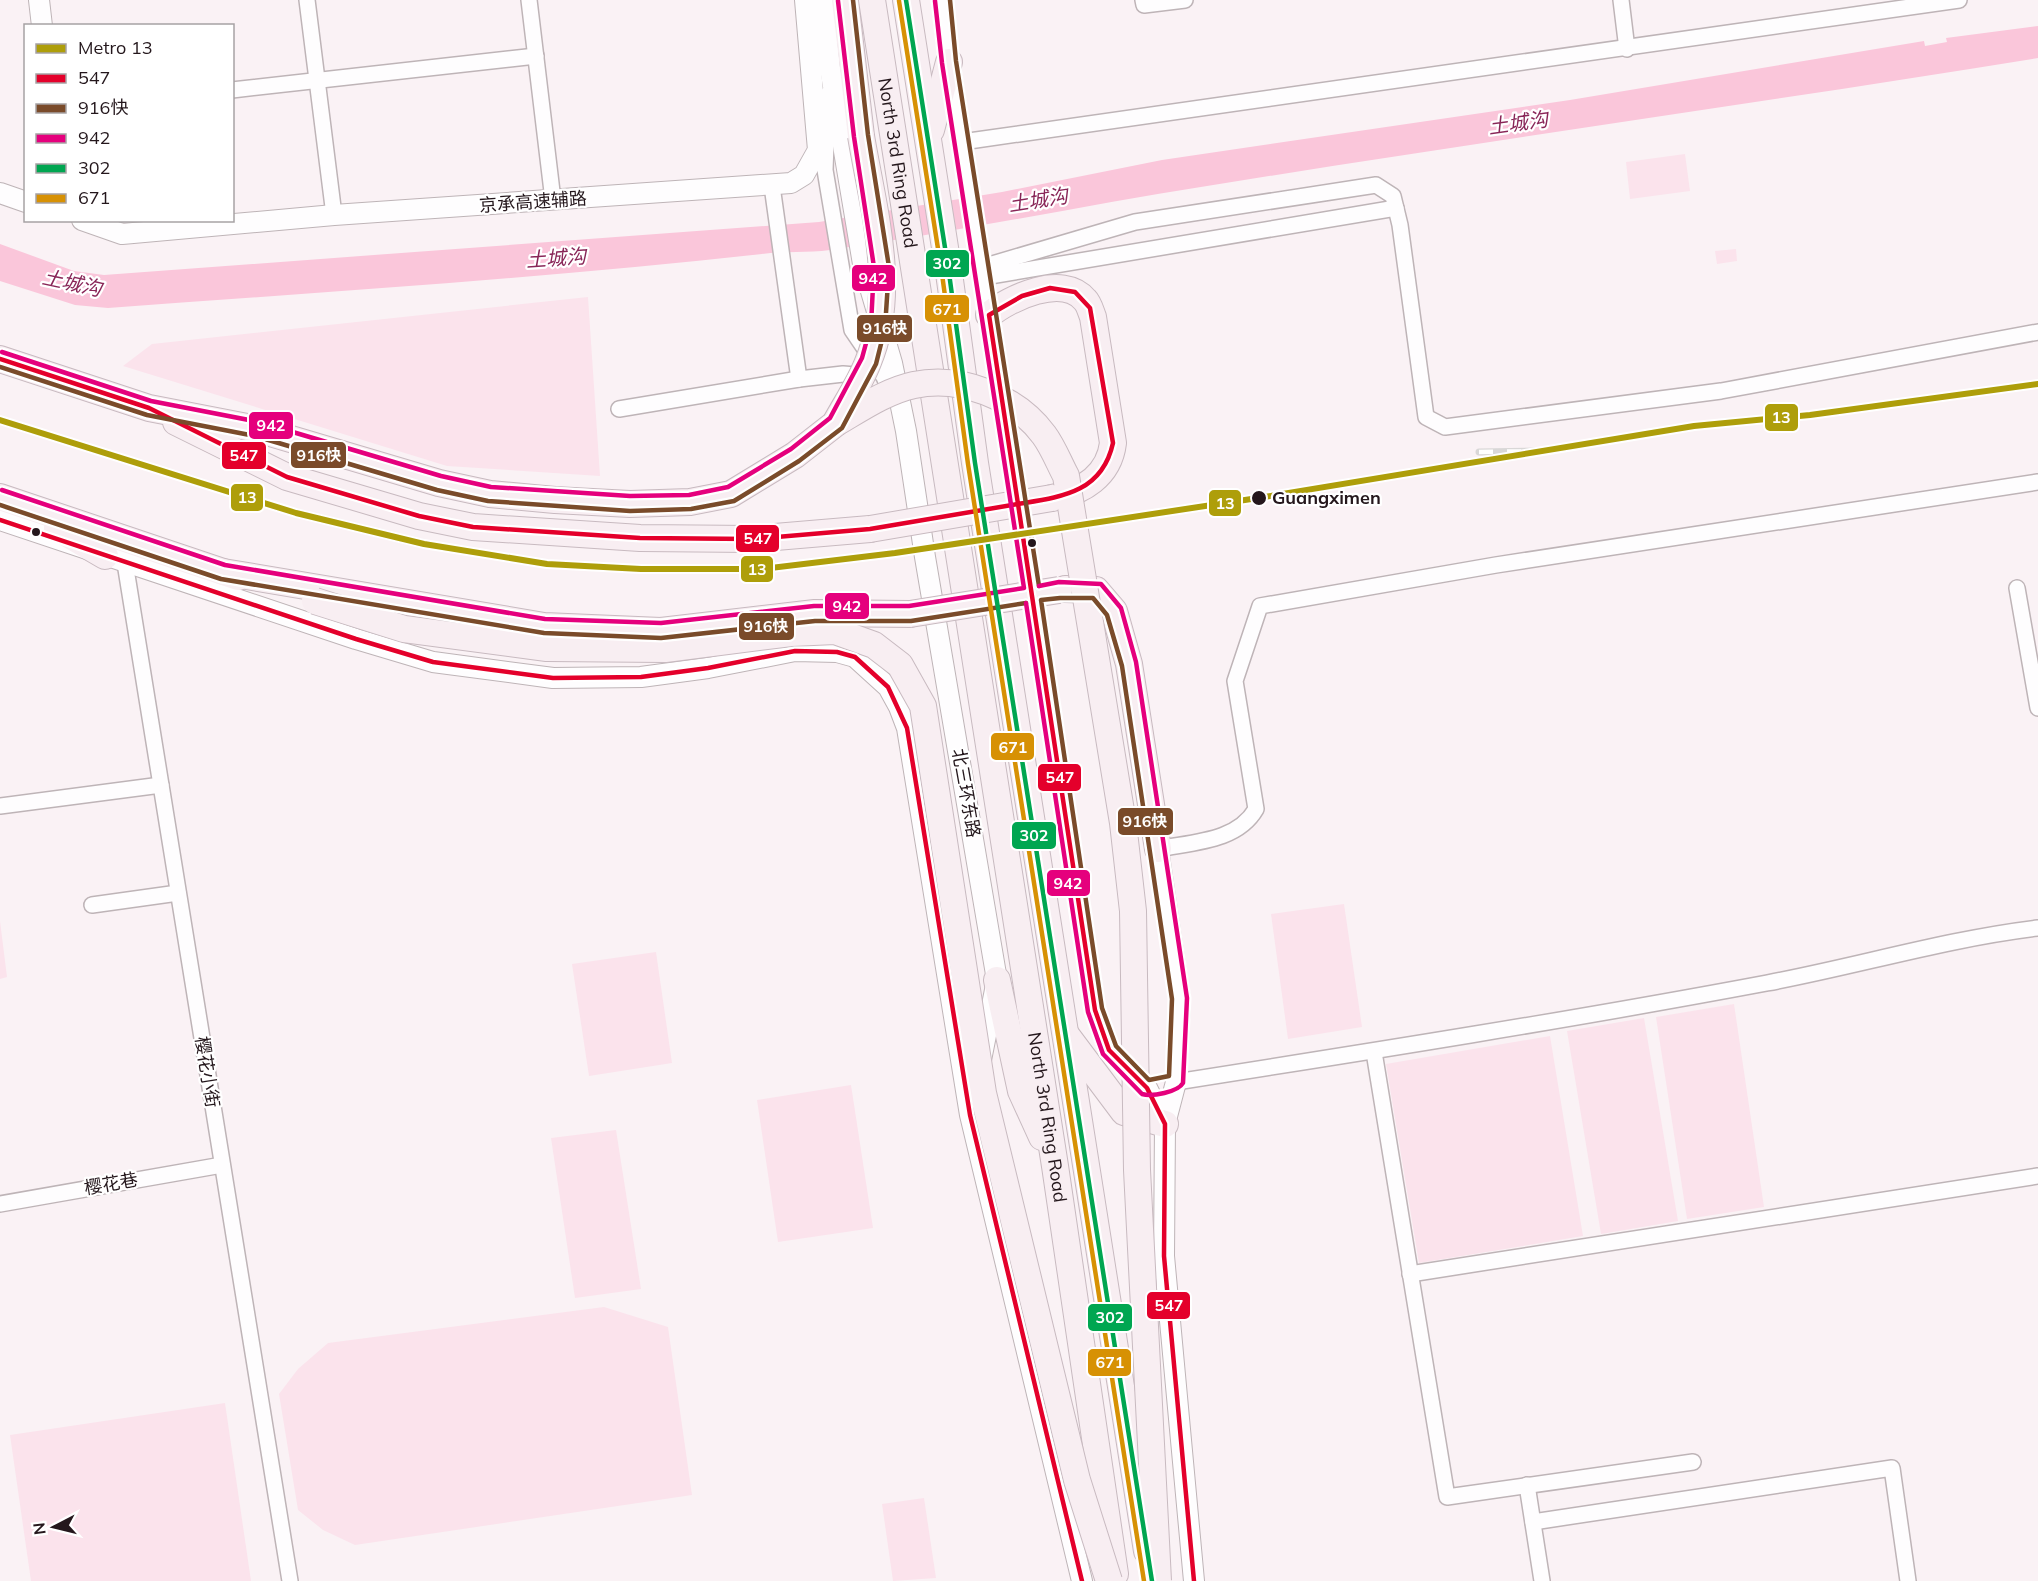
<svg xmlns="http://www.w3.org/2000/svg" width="2038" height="1581" font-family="Mulish,'Noto Sans SC',sans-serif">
	<rect width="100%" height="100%" fill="#faf2f5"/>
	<g fill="#fbe3ec">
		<polygon points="1685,154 1690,191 1630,199 1626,162"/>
		<polygon points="1736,249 1737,261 1717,264 1715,251"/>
		<polygon points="588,297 600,476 447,466 123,366 152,344"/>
		<polygon points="1344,904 1362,1027 1288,1039 1271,914"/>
		<polygon points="0,921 7,977 0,979"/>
		<polygon points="656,952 672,1063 589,1076 572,964"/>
		<polygon points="1734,1004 1764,1207 1687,1219 1656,1017"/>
		<polygon points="1644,1018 1678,1221 1601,1234 1567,1031"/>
		<polygon points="1550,1036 1583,1236 1419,1263 1386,1064"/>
		<polygon points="851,1085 873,1228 778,1242 757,1100"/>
		<polygon points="616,1130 641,1289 575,1298 551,1138"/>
		<polygon points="604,1307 668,1327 692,1495 355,1545 323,1530 298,1510 279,1394 298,1369 328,1343"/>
		<polygon points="225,1403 251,1581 31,1581 10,1435"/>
		<polygon points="924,1498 936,1578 893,1581 882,1504"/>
	</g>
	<path fill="#fac6da" d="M2038,26v32c-278,45 -553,83 -831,128 -126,20 -251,46 -377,64 -22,3 -45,1 -68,4 -218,24 -436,38 -654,54l-33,-3 -75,-24v-37l74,27 30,4 715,-53 183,-30 160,-32 408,-60 354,-59 1,5 22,-4 -1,-4z"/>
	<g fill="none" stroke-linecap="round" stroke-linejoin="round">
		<g stroke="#beb4b7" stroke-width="18">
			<g id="minor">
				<polyline points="307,0 334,215"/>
				<polyline points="529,0 553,200"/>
				<polyline points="1143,0 1144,5 1185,0"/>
				<polyline points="1621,0 1627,49"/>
				<polyline points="232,90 536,56"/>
				<polyline points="828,94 825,170 852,330 884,377 893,398"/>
				<polyline points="962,142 1959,0"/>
				<polyline points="772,186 799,379"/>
				<polyline points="982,267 1135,222 1376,185 1393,196 1400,225 1426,417 1445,427 1721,391 2038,332"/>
				<polyline points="984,277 1396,208"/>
				<polyline points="619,409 799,379 843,374 867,376"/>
				<polyline points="125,563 290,1581"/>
				<polyline points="2017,588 2038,708"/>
				<polyline points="0,806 161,785"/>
				<path d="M1158,849c34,-7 79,-7 98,-40l-21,-128 25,-75 236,-41 542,-83"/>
				<polyline points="92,905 178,893"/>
				<polyline points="1374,1052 1447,1497 1693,1462"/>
				<path d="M1176,1082c197,-31 394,-62 591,-99 91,-17 179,-44 271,-55"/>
				<polyline points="0,1204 222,1165"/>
				<polyline points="1410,1274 2038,1176"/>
				<polyline points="1527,1485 1542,1581"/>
				<polyline points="1533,1522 1892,1468 1908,1581"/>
			</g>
		</g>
		<g stroke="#beb4b7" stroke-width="22">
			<g id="tertiary">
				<polyline points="39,0 42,26"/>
				<polyline points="823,0 830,68 863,264 892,363 906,431 925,557 997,980 981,1060"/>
				<polyline points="942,0 949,62 1025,543 1095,1010 1109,1050 1147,1088 1165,1124 1164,1256 1194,1581"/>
				<polyline points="0,193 26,202"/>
				<polyline points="82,220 122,234 334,215 791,183 804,175 818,150 805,0"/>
				<polyline points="0,520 356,639 433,662 553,678 641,677 708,668 795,651 837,652 855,657 888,687 899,707 907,728 970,1115 1082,1581"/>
				<polyline points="1158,849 1180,999 1176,1082 1165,1124"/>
			</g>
		</g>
		<g stroke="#c8bac0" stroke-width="28">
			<g id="trunk">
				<polyline points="845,0 861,136"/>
				<path id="s1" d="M872,0l183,1166 60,408"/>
				<polyline points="906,0 949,273 975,463 1147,1551"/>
				<polyline points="931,130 949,62"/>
				<path d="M989,315c20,-17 74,-42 96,-15 4,4 6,12 8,17l20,126c-4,33 -31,49 -61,55"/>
				<polyline points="0,359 149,408 257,429 439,483 490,494 555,500 630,504 690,502 731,494 795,455 836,423"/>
				<polyline points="176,422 287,477 419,516 473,527 640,538 752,539 870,529"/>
				<polyline points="0,497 238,577"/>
				<polyline points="57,528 105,556"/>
				<polyline points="223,572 544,626 661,631 815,613 910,614"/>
				<polyline points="1065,589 1096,590 1114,611 1129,664 1158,849"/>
				<polyline points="997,980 1021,1091 1042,1137"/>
				<polyline points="1067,1036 1124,1112 1165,1124"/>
			</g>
		</g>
		<use href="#minor" stroke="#fefdfe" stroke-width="15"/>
		<use href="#tertiary" stroke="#fefdfe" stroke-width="20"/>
		<use href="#trunk" stroke="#f8eef2" stroke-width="26"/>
		<g stroke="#d9d7d7" stroke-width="7">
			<polyline id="rail" points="1479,452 1547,451"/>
		</g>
		<use href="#rail" stroke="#fff" stroke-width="4.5" stroke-dasharray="14" stroke-linecap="butt"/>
		<g stroke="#c8bac0" stroke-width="28" stroke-linecap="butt">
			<g id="trunk-bridge">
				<path d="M836,422c11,-20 24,-39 32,-60 30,-71 5,-154 -7,-226"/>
				<path d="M836,423c24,-14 50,-32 78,-38 47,-10 102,12 130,50 9,12 15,28 22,41l57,347 10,88 4,259 21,411"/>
				<polyline points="870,529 1052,498"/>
				<polyline points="315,601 404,629 547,648 665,649 791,633 835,631 874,645 900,665 923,706 983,1093 1077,1480 1109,1581"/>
				<polyline points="910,614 1059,590"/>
			</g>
		</g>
		<use href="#trunk-bridge" stroke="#f8eef2" stroke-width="26"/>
		<g stroke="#fff" stroke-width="9">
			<g id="bus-1">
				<path d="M1050,288l25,4 15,16 23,135c-11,50 -52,54 -95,61l-29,-189 33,-19z"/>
				<polyline points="0,359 149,408 287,477 419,516 473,527 640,538 752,539 870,529 1018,504"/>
				<polyline points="1018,504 1095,1010 1109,1050 1147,1088 1165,1124 1164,1256 1194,1581"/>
				<polyline points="0,520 356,639 433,662 553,678 641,677 708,668 795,651 837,652 855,657 888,687 907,728 970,1115 1082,1581"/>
			</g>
		</g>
		<g stroke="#fff" stroke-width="9">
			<g id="bus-2">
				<polyline points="950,0 956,61 1039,586"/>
				<polyline points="0,367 147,415 255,436 437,490 488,501 630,511 691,509 734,501 799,461 842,428 876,364 885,328 889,267 868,135 853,0"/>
				<polyline points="0,505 221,579 544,633 661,638 815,621 911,621 1026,603"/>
				<polygon points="1060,598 1093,598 1107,615 1122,666 1172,999 1169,1076 1149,1080 1116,1046 1102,1008 1041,600"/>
			</g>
		</g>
		<g stroke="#fff" stroke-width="9">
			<g id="bus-3">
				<polyline points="2,352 151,401 259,422 441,476 491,487 630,496 689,495 728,487 791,449 830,418 862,358 871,325 874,267 854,137 838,1"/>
				<polyline points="2,490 225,565 545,619 661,623 814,606 909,606 1024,588 942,63 935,1"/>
				<path d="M1026,603l62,409 15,42 39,40c10,3 36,-2 41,-11l4,-85 -51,-336 -15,-54 -20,-24 -42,-2 -20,4"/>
			</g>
		</g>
		<g stroke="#fff" stroke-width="9">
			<polyline id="bus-4" points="906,0 949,273 975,463 1152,1581"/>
		</g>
		<g stroke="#fff" stroke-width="9">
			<polyline id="bus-5" points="899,1 942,274 968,464 1144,1581"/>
		</g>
		<use href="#bus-1" stroke="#e4002b" stroke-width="4.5"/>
		<use href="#bus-2" stroke="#7a4b2a" stroke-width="4.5"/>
		<use href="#bus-3" stroke="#e5007d" stroke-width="4.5"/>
		<use href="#bus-4" stroke="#00a651" stroke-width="4.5"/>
		<use href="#bus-5" stroke="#d79104" stroke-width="4.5"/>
		<g stroke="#fff" stroke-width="10">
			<polyline id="metro-1" points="0,420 296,513 424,544 547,564 641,569 762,569 895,553 1258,498 1694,426 1810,415 2038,384"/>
		</g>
		<use href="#metro-1" stroke="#ae9e0a" stroke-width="6"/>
	</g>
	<g fill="#24171c" stroke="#fff" stroke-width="2">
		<circle cx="1259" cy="498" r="8"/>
		<circle cx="36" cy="532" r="5"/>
		<circle cx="1032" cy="543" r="5"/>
	</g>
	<g text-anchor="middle" stroke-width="4.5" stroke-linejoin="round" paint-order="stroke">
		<g font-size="18" fill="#24171c" stroke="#fff">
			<text dy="6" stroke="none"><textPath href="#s1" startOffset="165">North 3rd Ring Road</textPath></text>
			<text transform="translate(533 202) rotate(-4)" y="6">京承高速辅路</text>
			<text transform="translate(966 793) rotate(80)" y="6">北三环东路</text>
			<text transform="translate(207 1072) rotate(81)" y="6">樱花小街</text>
			<text dy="6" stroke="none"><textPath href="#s1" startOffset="1131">North 3rd Ring Road</textPath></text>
			<text transform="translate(111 1184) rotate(-10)" y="6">樱花巷</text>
		</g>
		<g font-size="18" font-weight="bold" fill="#24171c" stroke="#fff" text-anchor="start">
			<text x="1272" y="504">Guangximen</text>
		</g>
		<g font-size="20" font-style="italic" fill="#892658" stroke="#fff">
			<text transform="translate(1518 123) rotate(-8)" y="7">土城沟</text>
			<text transform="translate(1038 200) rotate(-9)" y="7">土城沟</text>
			<text transform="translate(556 258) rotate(-4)" y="7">土城沟</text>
			<text transform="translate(72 283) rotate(12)" y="7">土城沟</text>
		</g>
	</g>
	<g stroke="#fff" stroke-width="2">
		<rect x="925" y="249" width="45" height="29" rx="6" fill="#00a651"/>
		<rect x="851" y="264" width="45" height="28" rx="6" fill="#e5007d"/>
		<rect x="924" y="294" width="46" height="29" rx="6" fill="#d79104"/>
		<rect x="856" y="314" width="57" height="29" rx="6" fill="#7a4b2a"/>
		<rect x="1764" y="403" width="35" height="29" rx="6" fill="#ae9e0a"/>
		<rect x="248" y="411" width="46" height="29" rx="6" fill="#e5007d"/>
		<rect x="290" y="441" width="57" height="28" rx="6" fill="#7a4b2a"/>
		<rect x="221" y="441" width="46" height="29" rx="6" fill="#e4002b"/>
		<rect x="230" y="483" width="34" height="29" rx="6" fill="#ae9e0a"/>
		<rect x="1208" y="489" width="34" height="28" rx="6" fill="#ae9e0a"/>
		<rect x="735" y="524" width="45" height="29" rx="6" fill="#e4002b"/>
		<rect x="740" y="555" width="34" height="28" rx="6" fill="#ae9e0a"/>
		<rect x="824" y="592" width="46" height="28" rx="6" fill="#e5007d"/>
		<rect x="738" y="612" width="57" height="29" rx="6" fill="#7a4b2a"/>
		<rect x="990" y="732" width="45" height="29" rx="6" fill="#d79104"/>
		<rect x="1037" y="763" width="45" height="29" rx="6" fill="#e4002b"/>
		<rect x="1117" y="807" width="57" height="29" rx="6" fill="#7a4b2a"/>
		<rect x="1011" y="821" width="46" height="29" rx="6" fill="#00a651"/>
		<rect x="1046" y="869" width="45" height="28" rx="6" fill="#e5007d"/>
		<rect x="1146" y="1291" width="45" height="29" rx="6" fill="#e4002b"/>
		<rect x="1087" y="1303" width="46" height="29" rx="6" fill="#00a651"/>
		<rect x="1087" y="1348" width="45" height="29" rx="6" fill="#d79104"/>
	</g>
	<g font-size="16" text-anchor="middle" font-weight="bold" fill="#fff">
		<text x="947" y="269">302</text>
		<text x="873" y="284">942</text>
		<text x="947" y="315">671</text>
		<text x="885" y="334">916快</text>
		<text x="1781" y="423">13</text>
		<text x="271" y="431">942</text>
		<text x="319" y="461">916快</text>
		<text x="244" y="461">547</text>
		<text x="247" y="503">13</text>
		<text x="1225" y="509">13</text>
		<text x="758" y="544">547</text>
		<text x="757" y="575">13</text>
		<text x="847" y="612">942</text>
		<text x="766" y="632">916快</text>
		<text x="1013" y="753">671</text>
		<text x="1060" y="783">547</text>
		<text x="1145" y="827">916快</text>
		<text x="1034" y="841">302</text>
		<text x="1068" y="889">942</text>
		<text x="1169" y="1311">547</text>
		<text x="1110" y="1323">302</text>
		<text x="1110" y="1368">671</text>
	</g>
	<rect x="24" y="24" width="210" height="198" fill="#ffffff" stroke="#a7a2a4" stroke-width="1.5"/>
	<rect x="36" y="44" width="30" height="9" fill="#ae9e0a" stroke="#a7a2a4" stroke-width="1.5"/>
	<text x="78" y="54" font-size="18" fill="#24171c">Metro 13</text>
	<rect x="36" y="74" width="30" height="9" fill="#e4002b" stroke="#a7a2a4" stroke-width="1.5"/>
	<text x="78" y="84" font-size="18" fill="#24171c">547</text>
	<rect x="36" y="104" width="30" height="9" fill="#7a4b2a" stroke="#a7a2a4" stroke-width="1.5"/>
	<text x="78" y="114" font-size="18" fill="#24171c">916快</text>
	<rect x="36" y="134" width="30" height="9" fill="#e5007d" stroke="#a7a2a4" stroke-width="1.5"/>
	<text x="78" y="144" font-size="18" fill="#24171c">942</text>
	<rect x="36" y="164" width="30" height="9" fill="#00a651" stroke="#a7a2a4" stroke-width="1.5"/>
	<text x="78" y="174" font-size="18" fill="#24171c">302</text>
	<rect x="36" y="194" width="30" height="9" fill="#d79104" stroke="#a7a2a4" stroke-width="1.5"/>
	<text x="78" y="204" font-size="18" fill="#24171c">671</text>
	<g transform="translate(54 1527) rotate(263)" stroke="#ffffff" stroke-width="4.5" paint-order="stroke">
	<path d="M0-4.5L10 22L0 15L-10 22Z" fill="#24171c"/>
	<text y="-9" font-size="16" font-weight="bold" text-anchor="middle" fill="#24171c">N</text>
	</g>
</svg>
